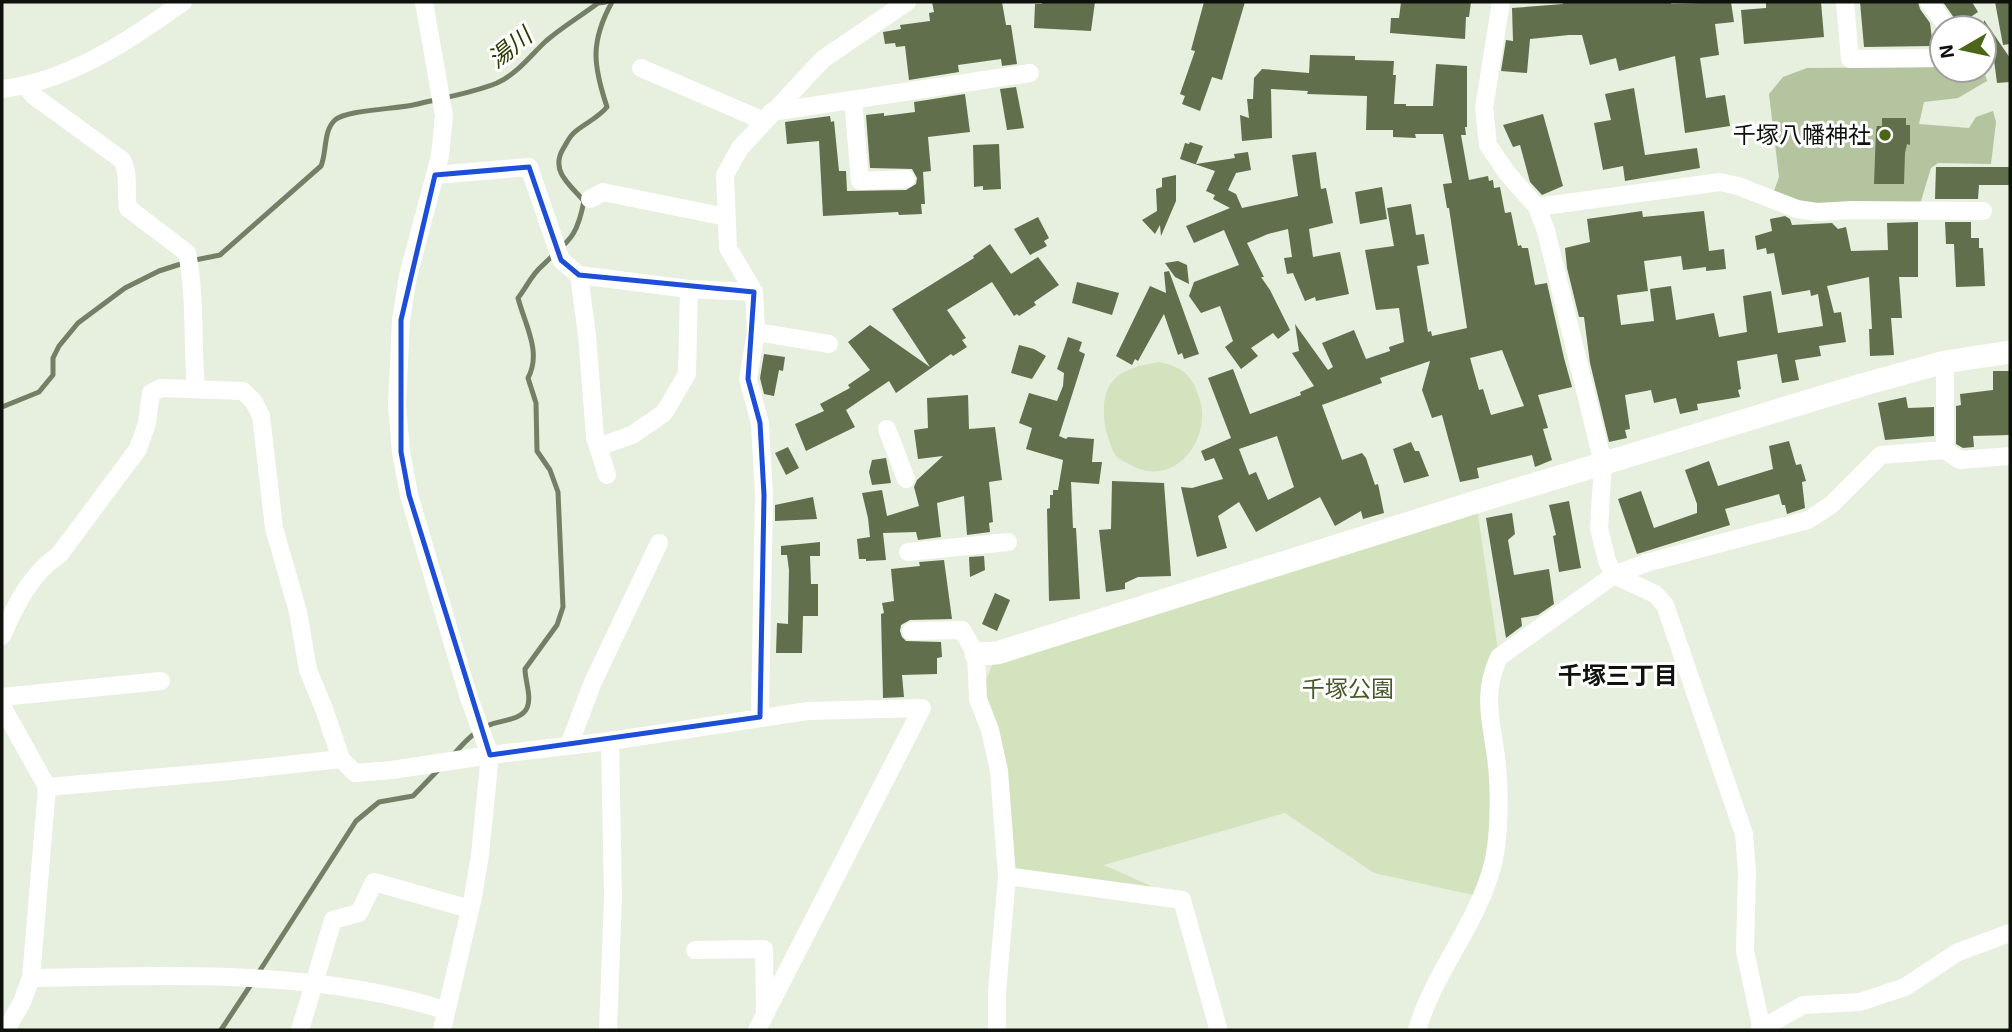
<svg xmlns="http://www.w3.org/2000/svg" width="2012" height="1032" font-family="'Exo 2','Noto Sans JP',sans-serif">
	<rect width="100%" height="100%" fill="#e7efde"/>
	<g fill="#d3e3be">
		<path d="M1160,362c24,6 32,13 40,38 12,41 -27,89 -69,65 -4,-2 -11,-5 -14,-8 -4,-4 -7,-14 -9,-20 -3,-7 -4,-17 -4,-26 -1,-37 25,-44 56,-49z"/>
		<polygon points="1476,502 1499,657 1491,675 1498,793 1482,897 1374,873 1285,813 1104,865 1182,900 1007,876 999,771 978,699 997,653"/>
	</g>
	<polygon fill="#b4c49e" points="1942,67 1942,70 1984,69 1987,81 1958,98 1924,102 1919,124 1969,128 1976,117 1993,111 1996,122 1991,164 1938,163 1931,168 1921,201 1907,210 1817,212 1774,191 1779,177 1769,94 1783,77 1807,68"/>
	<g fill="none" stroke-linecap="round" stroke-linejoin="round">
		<g stroke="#748065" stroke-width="5">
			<path d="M2,407l37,-15 14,-17v-17l6,-12 19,-23 47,-35 34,-17 31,-10 30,-6 101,-89c6,-14 2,-35 14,-46 11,-10 60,-11 78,-15 28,-7 57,-11 84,-22 20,-9 33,-27 49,-42 16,-14 35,-25 52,-38l8,-1"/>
			<path d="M453,755c10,-11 20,-23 34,-29 11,-6 34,-5 40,-18 5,-11 -2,-27 -2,-39l32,-44 6,-18 -5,-115 -8,-22 -13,-19 -1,-48 -8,-25c14,-26 -3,-53 -10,-80 8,-10 14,-24 24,-32 26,-26 34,-25 42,-65 -14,-16 -34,-30 -21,-52 4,-6 6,-13 13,-18 10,-8 23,-14 31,-24 -14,-42 -17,-65 5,-105"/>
			<polyline points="257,975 356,821 379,802 413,796 441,767"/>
			<polyline points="221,1030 252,983"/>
		</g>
	</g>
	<g fill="#616f4d" fill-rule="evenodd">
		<polygon points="932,2 1002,2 1006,25 1011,25 1017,64 1002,66 1001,59 958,65 959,72 909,80 905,46 896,47 895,43 885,44 883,32 901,29 900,25 930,21 929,13 934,12"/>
		<polygon points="1042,2 1095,2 1091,31 1034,28 1035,4 1042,4"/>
		<polygon points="1204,2 1245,2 1222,80 1212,77 1200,111 1182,104 1185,96 1180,94 1195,51 1191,50"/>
		<polygon points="1401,2 1471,2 1469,17 1466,17 1465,39 1390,33 1391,18 1399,18"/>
		<polygon points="1563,2 1671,2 1671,4 1731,2 1734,22 1715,24 1719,55 1700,58 1706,98 1725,95 1730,126 1685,133 1675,56 1619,71 1616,58 1590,65 1582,35 1569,35 1530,39 1527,73 1501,71 1506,40 1513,41 1512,8 1563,4"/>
		<polygon points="1766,2 1821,2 1824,37 1744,44 1741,10 1766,8"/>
		<polygon points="1860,2 1918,2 1920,9 1930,23 1933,46 1864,47"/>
		<polygon points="1943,2 1972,2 1978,12 1959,25"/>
		<polygon points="1995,2 2010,2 2010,44 2003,45"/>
		<polygon points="1984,20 2010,58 2010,82 1997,83 1994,60 1984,49"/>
		<path d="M1310,55l45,1v4l39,1 -1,14h3l-2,29h12v2h27l3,-42 31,2v61h-2l1,8h-5l8,45 19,-4 1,5 4,-1 1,8 6,-1 5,26 6,-1 7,34 3,-1 1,3h6l7,37 12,-2 17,75 8,29 -34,8 10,33 -5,1 9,31 -17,7 -3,-12 -55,13 2,10 -19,4 -18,-67 -10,3 -10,-28 8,-29 -50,17 2,5 -60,22 20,55 20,-7 4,5 9,27 3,-1 6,29 -21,6 -2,-8 -26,15 -15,-29 -64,35 -17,-30 -21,14 9,32 -30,9 -16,-70 11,1 31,-9 -9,-21 -9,3 -4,-10 30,-13 -23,-60 25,-9 17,45 51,-19 -1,-3 14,-6 -22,-33 7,-2 -4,-27 33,46 5,-3 -11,-24 32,-13 12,29 24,-8 -1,-4 15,-5 -5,-34 -23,2 -11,-60 29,-4 -7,-38 24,-4 5,31 8,-1 5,30 -12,2 11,66 3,-1 1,5 35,-8 -18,-120h-2l-4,-24 9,-1 -9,-49h-28l1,4 -23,-1v-7h-27l1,-34 -60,-2 1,-3 -37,-2 1,49 -30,3 -2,-26 9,3 -2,-19h6l1,-21 8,-9 47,4zM1502,350l22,56 -33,9 -8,-26 -4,1 -9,-32zM1277,436l17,51 -26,13 -12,-28 -7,3 -10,-26z"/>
		<polygon points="1016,87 1024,128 1007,130 1000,89"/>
		<polygon points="1634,88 1645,155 1697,148 1700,168 1625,181 1623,166 1603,170 1594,123 1611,120 1605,94"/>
		<polygon points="965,94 970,132 928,137 931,171 923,172 925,204 921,204 922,214 899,215 898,212 823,216 819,141 787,144 785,122 830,116 831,122 834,121 839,171 846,171 847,191 906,190 916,184 917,178 912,169 870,168 866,115 884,113 884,116 915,112 914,102"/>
		<polygon points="1543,114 1563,186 1542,195 1530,182 1520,145 1513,147 1503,125"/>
		<polygon points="1882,118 1906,118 1906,125 1910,125 1910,145 1907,144 1905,153 1904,184 1874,184 1876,130 1877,126 1882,126"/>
		<polygon points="1190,142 1203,146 1196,164 1235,158 1234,154 1248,152 1251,170 1236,173 1228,190 1236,194 1242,208 1298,196 1292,155 1316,152 1321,189 1326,188 1333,223 1309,229 1313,257 1340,252 1349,294 1316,301 1315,297 1305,301 1293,273 1287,274 1284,258 1292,257 1288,229 1268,234 1247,243 1264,277 1261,277 1270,290 1290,330 1278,339 1273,333 1251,348 1258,356 1241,369 1225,347 1233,341 1220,306 1201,313 1189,296 1194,282 1239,265 1224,230 1194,243 1186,226 1230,208 1213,199 1215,195 1206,191 1215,171 1180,159 1185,143 1189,144"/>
		<polygon points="999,144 1001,189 983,190 983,186 974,187 973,145"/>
		<polygon points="1936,167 2010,167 2010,185 1979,185 1978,199 1935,199"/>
		<polygon points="1176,175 1176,201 1161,236 1160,225 1155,234 1142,220 1157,211 1156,189 1162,187 1162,178"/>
		<polygon points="1382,187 1387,219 1360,224 1355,192"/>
		<polygon points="1642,211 1643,217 1704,211 1709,251 1724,249 1726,269 1706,271 1706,267 1683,270 1681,256 1644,261 1648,291 1617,295 1621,325 1654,321 1650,289 1671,286 1676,320 1714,313 1719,337 1747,332 1743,296 1771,291 1778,333 1823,326 1818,294 1811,296 1810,290 1782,295 1774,253 1767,254 1766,248 1757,250 1755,236 1772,231 1770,219 1785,216 1790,219 1792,225 1832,223 1838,229 1846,227 1851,251 1888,250 1887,223 1918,222 1918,277 1899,277 1902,318 1891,318 1894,355 1870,356 1869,329 1872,329 1869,277 1827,286 1834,313 1841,312 1846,342 1819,346 1821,356 1795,360 1799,380 1782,383 1777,354 1737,361 1741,389 1738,390 1740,397 1697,404 1698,410 1680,414 1676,398 1654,403 1651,390 1625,395 1630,429 1625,430 1627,438 1609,442 1590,363 1584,317 1579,317 1567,268 1565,248 1590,242 1587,219"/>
		<polygon points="1038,217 1049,238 1044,241 1047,246 1030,255 1014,229"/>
		<polygon points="1945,222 1971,222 1971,238 1979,238 1979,248 1983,248 1985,286 1956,287 1954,244 1946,244"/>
		<polygon points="990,244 1011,274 1038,257 1059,285 1034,302 1036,305 1019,316 1017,314 1014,316 992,282 947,310 966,338 962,340 967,347 953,356 951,354 896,393 889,381 846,410 855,427 806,451 795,424 824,411 820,404 850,388 848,385 870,370 848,342 870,325 930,367 892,309 974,258 973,256"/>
		<polygon points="1178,261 1187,265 1189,284 1175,277 1165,263"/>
		<polygon points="1169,271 1199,354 1184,359 1182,353 1178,355 1164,314 1138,361 1135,359 1132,365 1116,356 1150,286 1166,293 1164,272"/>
		<polygon points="1077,282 1119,293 1112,315 1072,303"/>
		<polygon points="1068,337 1082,342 1079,351 1085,354 1059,436 1066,439 1068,437 1094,439 1092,462 1102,462 1099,484 1071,482 1073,528 1076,528 1080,599 1049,601 1047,509 1050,508 1050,495 1053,495 1053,490 1058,490 1063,460 1026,449 1032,428 1019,423 1029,393 1057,401 1063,386 1064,373 1057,369"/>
		<polygon points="1019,345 1034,349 1046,356 1032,379 1011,373"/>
		<polygon points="764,354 785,357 783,371 779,370 774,396 764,394 760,378"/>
		<polygon points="1993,371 2010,371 2010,435 1973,436 1974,447 1963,448 1956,444 1956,406 1961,405 1960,394 1993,390"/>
		<polygon points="968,395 969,429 995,427 1002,480 989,482 993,522 989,523 990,532 967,535 964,496 937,503 941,537 918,540 916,532 883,533 886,560 866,561 866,559 859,559 857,539 870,537 868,518 862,493 882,490 887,516 919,506 914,487 917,480 943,456 918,459 914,430 928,428 927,398"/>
		<polygon points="1906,397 1908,408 1934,407 1934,436 1885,440 1878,403"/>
		<polygon points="1789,441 1796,465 1801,464 1806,481 1802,482 1805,508 1787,514 1785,505 1782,505 1779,494 1725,509 1730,525 1637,554 1618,499 1641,491 1654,528 1697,513 1697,504 1685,470 1709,461 1718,486 1773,469 1769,446"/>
		<polygon points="1411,442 1415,451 1419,451 1429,476 1404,483 1393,449"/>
		<polygon points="788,447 799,468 786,475 775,453"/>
		<polygon points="886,458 891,483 872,485 869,472 872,460"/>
		<polygon points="1112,481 1164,483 1171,576 1138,577 1125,583 1125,589 1106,592 1099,530 1111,529"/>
		<polygon points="813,497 817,519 775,521 775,505"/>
		<polygon points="1569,501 1581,568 1559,572 1553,536 1556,535 1549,505"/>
		<polygon points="1512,513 1515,534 1508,540 1514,575 1549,569 1554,604 1538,615 1521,618 1522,626 1506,638 1486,518"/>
		<polygon points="820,542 820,556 810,556 811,584 818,584 818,616 803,616 802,653 776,653 777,623 788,624 789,570 787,555 781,555 781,546"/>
		<polygon points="984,556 985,570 970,577 969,557"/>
		<polygon points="944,560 952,619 910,620 901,625 900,631 902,637 906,641 941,642 942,657 937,658 937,674 902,675 904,697 883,698 881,614 884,613 882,603 894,601 891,569 920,566 919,562"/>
		<polygon points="995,593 1010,600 997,631 982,624"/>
	</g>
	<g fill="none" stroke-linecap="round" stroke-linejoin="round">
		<g stroke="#fff" stroke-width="18">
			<polyline points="424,2 444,116 440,156 408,276 401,320 397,405 401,452 409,495 469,698 490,755 610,741 808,711 922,708 757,1030"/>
			<polyline points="1501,2 1484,108 1488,145 1507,173 1537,207 1546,231 1603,463 1599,528 1607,561 1614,575 1655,594 1665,605 1744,834 1747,871 1745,951 1762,1030"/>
			<polyline points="1845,2 1850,59 1942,58"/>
			<polyline points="1929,2 1948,28"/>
			<polyline points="641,68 764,121"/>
			<path d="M25,85l9,11 88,64c8,15 3,32 6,48l59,45c9,44 5,91 9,136"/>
			<path d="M2,89c67,-8 127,-48 181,-87"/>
			<polyline points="853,100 860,181 906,179"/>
			<polyline points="771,112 1030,73"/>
			<polyline points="435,175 529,167 561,260 579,275 689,289 754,292"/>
			<polyline points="590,199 603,192 726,217"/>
			<polyline points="1537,207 1720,182 1738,186 1797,209 1817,212 1852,210 1983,211"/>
			<polyline points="579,275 587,335 595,437 607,475"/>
			<polyline points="756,332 829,344"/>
			<polyline points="1945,362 1945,450 1960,460 2010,456"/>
			<polyline points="887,429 906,479"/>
			<polyline points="598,447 632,435 664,413 687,374 689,289"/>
			<polyline points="908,552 1008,542"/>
			<polyline points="911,631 962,630 976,654 978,699 990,730 999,771 1007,876 997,992 997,1030"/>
			<path d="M2,636c13,-30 29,-63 57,-81l79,-106 9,-26 4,-30 10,-5 82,3 11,11 7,14 13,112 24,84 10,58 16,39 17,50"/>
			<polyline points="2,697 161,681"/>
			<polyline points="2,706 47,787 31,978 22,1002 6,1030"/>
			<polyline points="760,717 764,495 760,423 748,379 756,332 754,292 728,248 725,175 740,148 823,59 907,2"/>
			<polyline points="569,745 593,682 659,543"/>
			<polyline points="47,787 231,771 341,759 355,773 392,770 490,755 480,855 473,897 442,1030"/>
			<polyline points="1007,876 1182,900 1218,1028"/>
			<polyline points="695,950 764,949 765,1013"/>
			<path d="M31,978c138,-2 281,-10 414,32"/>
			<polyline points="300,1030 333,920 359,913 374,882 470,909"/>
			<polyline points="608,1030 613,897 610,741"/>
			<path d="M1417,1030c17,-58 61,-107 76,-166 7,-30 7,-77 3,-107 -5,-38 -14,-63 3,-100l115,-82 32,-12 162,-43 23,-15 50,-50 64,-5"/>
			<polyline points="1759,1030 1803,1005 1860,1002 1905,987 1958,952 2010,933"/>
		</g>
		<polyline stroke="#fff" stroke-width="23" points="976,654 997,653 1476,502 1865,384 1945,362 2010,352"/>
	</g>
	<path fill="none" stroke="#1d4ed8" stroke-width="5" stroke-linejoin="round" d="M529,167l32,93 18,15 175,17 -6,87 12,44 4,72 -4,222 -270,38 -81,-260 -8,-43v-132l34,-145z"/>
	<circle fill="#4c6617" stroke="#fff" stroke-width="2.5" cx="1885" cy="135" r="7"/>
	<g text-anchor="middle" stroke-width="6" stroke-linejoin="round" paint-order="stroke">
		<g font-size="23" fill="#0f120c" stroke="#fff" text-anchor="end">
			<text x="1871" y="143">千塚八幡神社</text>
		</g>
		<g font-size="23" fill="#455921" stroke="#fff">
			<text x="1348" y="697">千塚公園</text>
		</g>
		<g font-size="24" font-style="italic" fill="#2a3c00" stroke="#fff">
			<text transform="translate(510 48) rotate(-39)" y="8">湯川</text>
		</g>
		<g font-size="24" font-weight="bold" fill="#0f120c" stroke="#fff">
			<text x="1618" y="684">千塚三丁目</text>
		</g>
	</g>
	<rect width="2012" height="1032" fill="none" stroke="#0f120c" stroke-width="7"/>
	<g transform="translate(1963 49) rotate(261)"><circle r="33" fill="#ffffff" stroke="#9fa09e" stroke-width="2"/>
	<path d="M0-5L12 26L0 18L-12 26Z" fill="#4c6617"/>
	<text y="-10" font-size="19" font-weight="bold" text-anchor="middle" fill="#0f120c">N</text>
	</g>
</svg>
